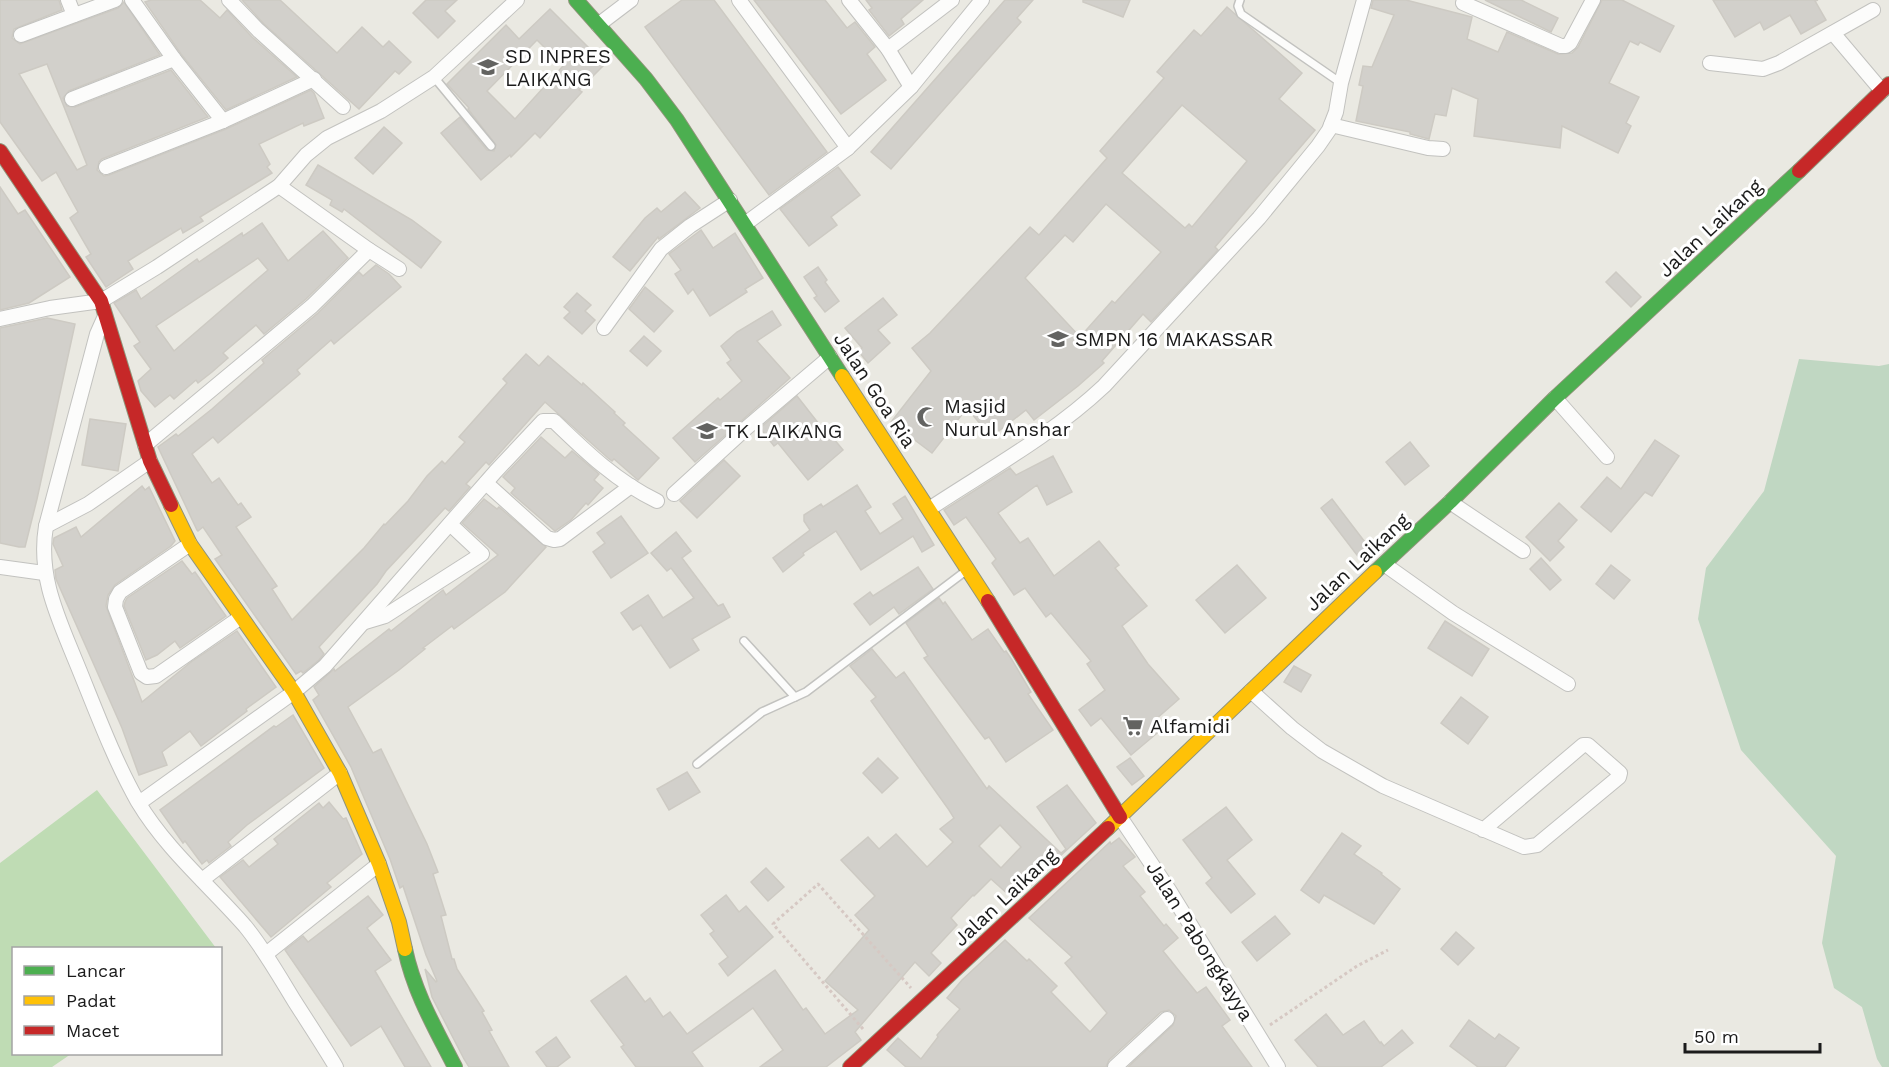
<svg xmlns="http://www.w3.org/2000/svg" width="1889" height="1067" font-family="'Work Sans',sans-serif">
	<rect width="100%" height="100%" fill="#eae9e2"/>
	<polygon fill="#bfdcb4" points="97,790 216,948 14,948 14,1054 71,1054 52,1067 0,1067 0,863"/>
	<polygon fill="#c0d7c2" points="1799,359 1879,366 1889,364 1889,1067 1882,1067 1877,1059 1862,1007 1834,988 1822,943 1836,856 1741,750 1698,619 1706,568 1764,491"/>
	<g fill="#d2d0cb" stroke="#cdcac3" stroke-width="1.5" fill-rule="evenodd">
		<path d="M0,0h59l3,10 -48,19 -2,9 8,6 98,-36 6,-6 36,53 -91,36 -6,7 4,8 8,1 96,-37 37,47 -106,42 -3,3 -2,8 7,6 5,-1 117,-46 85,-39 3,3 10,25 -20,8 -1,-3 -44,21 11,20 -3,3 5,6 -72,44 3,4 -20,12 -2,-5 -53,33 5,8 -27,18 -20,-30 5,-3 -21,-36 8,-6 -22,-40 -14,9 -42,-59zM47,64l40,101 -10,5 -58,-96z"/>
		<polygon points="151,0 200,0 220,18 227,10 252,37 297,77 226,110 181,54 145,2"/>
		<polygon points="242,0 280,0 337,53 362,27 383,47 389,41 411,62 399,74 395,71 359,109 264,24"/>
		<polygon points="426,0 457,0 445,11 455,21 438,38 413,13"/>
		<polygon points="682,0 714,0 827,152 769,195 645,27"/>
		<polygon points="754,0 825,0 847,28 855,22 875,47 867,54 886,80 841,114"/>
		<polygon points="866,0 923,0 901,19 904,24 889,36 869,10 872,8"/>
		<polygon points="1005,0 1033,0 1017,18 1021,22 891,169 871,152"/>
		<polygon points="1083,0 1130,0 1123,17 1083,2"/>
		<polygon points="1373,0 1406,0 1472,17 1467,39 1498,52 1507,32 1558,54 1572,53 1578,47 1602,0 1622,0 1674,26 1660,52 1640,42 1638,45 1630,41 1609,83 1639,97 1626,123 1631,126 1618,153 1562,126 1560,148 1474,136 1478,99 1452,88 1446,116 1435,114 1429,139 1410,134 1410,132 1356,121 1363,86 1359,85 1363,66 1372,67 1394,15 1371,8"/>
		<polygon points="1485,0 1521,0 1558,18 1551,32"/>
		<polygon points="1713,0 1818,0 1815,1 1826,20 1801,34 1790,15 1764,30 1760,22 1735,37"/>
		<path d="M1227,7l75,66 -23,26 36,31 -100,117 3,3 -67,72 -8,-8 -41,47 2,2 -26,23 -44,34 -8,-10 -35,27 -24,-29 -35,45 -41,-31 40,-51 -19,-23 18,-15 100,-106 9,8 68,-77 -7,-7 64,-73 -7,-6 37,-42 7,6zM1182,105l65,56 -55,66 -3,-3 -4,4 -63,-55zM1106,204l55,48 -46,51 -3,-2 -32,36 -55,-59 40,-43 8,7z"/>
		<path d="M550,9l55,55 -26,26 3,2 -42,46 -5,-5 -24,24 -1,-2 -29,25 -40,-47 19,-16 27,33 7,1 2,-6 -28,-36 1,-1 -22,-24 59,-59 13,14zM537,40l26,26 -48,53 -28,-28z"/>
		<polygon points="384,127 402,143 373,174 355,158"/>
		<polygon points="318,165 412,220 441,242 421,268 344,209 342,212 330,205 332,200 306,185"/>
		<polygon points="838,167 860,195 831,217 837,225 809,246 780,209"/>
		<polygon points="0,187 18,214 25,210 70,277 29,303 0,310"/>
		<polygon points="685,192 700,208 659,239 658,237 630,271 613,257 645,218 657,208 661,212"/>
		<path d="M262,223l26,38 35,-30 25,27 -42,41 -42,35 -8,-9 -33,28 5,5 -16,14 -14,11 -2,-3 -22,19 -4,-4 -15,12 -14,-16 -3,-10 13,-12 -17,-23 6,-4 -26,-39 22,-13 5,9 56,-40 2,3 43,-29 1,3zM258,258l10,12 -94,81 -18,-25z"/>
		<polygon points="701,230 713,248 735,233 763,278 745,289 747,292 710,316 693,289 688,294 675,274 681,270 669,254"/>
		<polygon points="376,265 389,274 401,287 334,344 331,340 297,370 300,374 218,443 213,437 192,454 212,483 219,478 238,505 241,503 251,517 236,527 277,586 272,589 292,620 364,548 384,524 385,525 408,501 427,476 442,461 445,464 465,442 459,437 507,383 503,379 526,354 539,366 548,356 582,385 583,383 615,412 614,413 625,423 623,425 659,458 638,480 614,459 612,461 608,458 545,402 489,465 486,462 466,484 470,487 449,511 445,508 386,571 377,584 319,647 324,654 319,660 303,673 301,671 296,674 215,559 222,555 203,527 198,531 197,530 158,447 176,434 178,436 212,409 264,363 262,360 318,313 359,272 363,276"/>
		<polygon points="818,267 827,280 825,282 839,301 825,312 814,298 817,296 804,277"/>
		<polygon points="1616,272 1641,297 1631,307 1606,282"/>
		<polygon points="645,287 673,311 654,332 629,309"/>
		<polygon points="577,293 591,305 585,311 595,320 582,334 564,318 570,312 564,307"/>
		<polygon points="883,298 897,315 878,330 890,343 868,363 858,351 862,348 845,328"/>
		<polygon points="772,311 781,325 757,341 790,378 695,462 673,438 718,398 720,400 742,381 727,363 731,360 721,346 737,332"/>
		<polygon points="47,318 75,324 37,499 25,547 19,547 0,543 0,328"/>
		<polygon points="644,336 661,351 647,366 630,351"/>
		<polygon points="797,396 826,433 828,432 843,450 808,480 778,443 774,446 760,428"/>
		<polygon points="90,419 126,424 118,471 82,465"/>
		<polygon points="541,437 565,458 572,451 599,474 594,480 603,488 588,505 586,503 571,520 555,531 511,493 515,488 503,477"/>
		<polygon points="1655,440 1679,456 1652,496 1645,492 1611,532 1581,507 1607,477 1621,489"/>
		<polygon points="1410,442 1429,466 1405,485 1386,462"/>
		<polygon points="1053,456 1072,492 1047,505 1037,485 998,513 1020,543 1028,538 1054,576 1099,541 1119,565 1115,568 1147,606 1122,626 1148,664 1179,699 1155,720 1162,729 1131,755 1101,718 1091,726 1079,710 1105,690 1087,664 1091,661 1051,613 1046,617 1025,588 1014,595 992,563 996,559 966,517 954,525 944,510 1010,468 1016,475"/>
		<polygon points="724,460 740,476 697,518 680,501"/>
		<polygon points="857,485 871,507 865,511 880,534 903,519 893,504 905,496 934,545 922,552 913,536 861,570 836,531 803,553 804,555 783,572 773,558 810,530 804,521 804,515 821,504 823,507"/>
		<polygon points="142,486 145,490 149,487 175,541 171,546 115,585 108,595 106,606 142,702 191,662 237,631 276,687 246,709 247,711 201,746 190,731 162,752 167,765 139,775 122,728 56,579 55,570 63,566 53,544 54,538 76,527 81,537"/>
		<polygon points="484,499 497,509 499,507 546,547 505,592 454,629 452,626 423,648 425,649 399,670 348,707 373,753 381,749 427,844 438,872 433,874 446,915 441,916 452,959 454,959 457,969 484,1011 482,1012 492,1030 489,1031 509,1067 469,1067 464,1059 432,997 425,969 436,982 437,981 426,955 403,886 400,888 390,859 351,767 313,700 319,695 314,687 334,669 335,671 389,629 391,631 443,590 446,595 498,555 462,523"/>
		<polygon points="1332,499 1371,550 1360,559 1321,508"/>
		<polygon points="1559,503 1577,520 1558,541 1564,547 1550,561 1526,537"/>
		<polygon points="621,516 648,553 611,578 593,552 605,543 597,533"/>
		<polygon points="676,532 691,551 682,558 718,606 723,604 730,617 692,639 699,650 670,668 641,625 633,630 621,613 648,595 663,618 694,598 671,568 667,571 651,553"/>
		<polygon points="1541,558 1561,580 1550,590 1530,569"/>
		<polygon points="182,561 192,574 195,572 226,616 180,648 175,641 157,655 146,660 124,606 125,602 127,598"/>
		<polygon points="1237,565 1266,598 1225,633 1196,600"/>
		<polygon points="1611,565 1630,580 1614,599 1596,584"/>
		<polygon points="918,567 933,589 899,614 894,607 870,625 854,604 870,592 873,596"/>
		<polygon points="939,598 943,604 945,602 972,640 988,629 1004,652 1006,651 1012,660 1031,692 1028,694 1053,730 1006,762 989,737 985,739 924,658 928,656 906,623"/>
		<polygon points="1445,621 1489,649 1472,676 1428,648"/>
		<path d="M872,649l24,29 8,-6 83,117 2,-3 72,67 5,-4 -29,-42 30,-22 29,38 -62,57 -4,-6 -20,22 -19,-17 -17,17 -1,-1 -22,23 6,7 -26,28 10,10 -12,13 -14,-14 -60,70 6,8 -35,27h-66l23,-17 -30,-42 -61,44 11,15h-67l-15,-20 3,-2 -33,-44 35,-25 19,26 5,-4 13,19 7,-5 17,22 88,-64 28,40 3,-2 19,26 33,-24 -33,-29 44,-51 -14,-15 20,-19 -34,-36 27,-23 11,12 17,-15 31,33 26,-25 -13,-13 14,-11 -5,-8 -78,-109 5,-4 -26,-31zM1000,825l21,22 -20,21 -22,-22z"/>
		<polygon points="1294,666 1311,675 1301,692 1284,682"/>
		<polygon points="1461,697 1488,717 1468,744 1441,723"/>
		<polygon points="293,715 324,768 247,825 228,842 231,846 209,863 207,860 202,864 185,841 183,843 160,810 274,726 276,727"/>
		<polygon points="878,758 898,778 882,793 863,773"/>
		<polygon points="1130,758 1144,776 1132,785 1117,767"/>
		<polygon points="687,772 700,792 669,810 657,789"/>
		<polygon points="329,802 343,819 346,818 362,854 327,883 331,887 271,937 220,877 243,860 249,867 278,844 274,839 319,803 323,808"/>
		<polygon points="1226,807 1252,840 1227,860 1255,894 1231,913 1206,883 1212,878 1183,840"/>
		<polygon points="1342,833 1361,846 1354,854 1382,873 1381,874 1400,889 1374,924 1324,895 1319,903 1301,890"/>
		<polygon points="1119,838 1135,857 1123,866 1145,892 1140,896 1164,926 1166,924 1178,938 1163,951 1197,993 1206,987 1230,1020 1222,1026 1252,1067 1128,1067 1173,1025 1176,1016 1169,1010 1161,1012 1109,1060 1106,1067 906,1067 887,1050 898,1038 921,1059 938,1037 937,1035 960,1009 947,998 962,980 1005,940 1027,961 1029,959 1057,986 1051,992 1090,1032 1107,1013 1065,963 1072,957 1029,918 1110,842 1111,844"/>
		<polygon points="766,868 784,887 768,901 751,882"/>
		<polygon points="726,895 739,912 746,906 773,937 728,976 719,964 728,957 710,934 714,931 701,915"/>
		<polygon points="368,896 383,915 367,928 391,960 375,971 431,1067 405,1067 381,1026 351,1046 285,950 303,936 308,942"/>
		<polygon points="1275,916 1290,934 1257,961 1242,942"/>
		<polygon points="1456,932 1474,948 1458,965 1441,949"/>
		<polygon points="1326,1014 1343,1035 1364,1021 1380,1043 1381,1042 1384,1046 1402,1030 1413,1043 1381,1067 1318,1067 1295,1040"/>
		<polygon points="1469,1020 1495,1039 1499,1034 1519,1048 1505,1067 1478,1067 1450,1046"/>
		<polygon points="556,1037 570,1057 557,1067 547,1067 536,1052"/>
	</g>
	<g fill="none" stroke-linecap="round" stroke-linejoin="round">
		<g stroke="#c2c2bf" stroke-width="10">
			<g id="lane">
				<polyline points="1240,0 1238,6 1241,14 1341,83"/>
				<polyline points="434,77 491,146"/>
				<polyline points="744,641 795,697"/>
				<polyline points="697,764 762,712 806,692 967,570"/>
			</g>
		</g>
		<g stroke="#c2c2bf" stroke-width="16">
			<g id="street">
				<polyline points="68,0 74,15"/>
				<polyline points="132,0 174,59 223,121"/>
				<polyline points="229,0 258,30 343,107"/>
				<polyline points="739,0 848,148"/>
				<polyline points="849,0 888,49 911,87"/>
				<polyline points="1463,3 1561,46 1566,46 1570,43 1593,0"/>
				<polyline points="598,25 631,0"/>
				<polyline points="1833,33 1882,91"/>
				<polyline points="21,35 115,0"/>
				<polyline points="888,49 952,0"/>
				<polyline points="1710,63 1763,69 1779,63 1873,10"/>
				<polyline points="72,99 174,59"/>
				<polyline points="1331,125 1428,148 1443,149"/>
				<polyline points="106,167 223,121 314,79"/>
				<polyline points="745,224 848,148 911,87 982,0"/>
				<polyline points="369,250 399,269"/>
				<path d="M105,316l-8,18 -51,192c-8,48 10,87 28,131 20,48 38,99 64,145 28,47 71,83 107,124 19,23 34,50 50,76 14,22 28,43 41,65"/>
				<polyline points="0,319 50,308 101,301 157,267 279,186 306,155 327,138 381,111 434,77 517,0"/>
				<polyline points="604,328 661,249 690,226 730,200"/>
				<polyline points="1555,398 1607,457"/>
				<polyline points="145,445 312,306 369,250 279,186"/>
				<polyline points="486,483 547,538 554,540 560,539 631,486"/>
				<polyline points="674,494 744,430 830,357"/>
				<polyline points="1450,502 1523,551"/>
				<path d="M929,509c59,-39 123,-74 175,-123l155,-168 59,-72 11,-16 7,-18 5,-29 23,-83"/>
				<polyline points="46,526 88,504 150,461"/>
				<polyline points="190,544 120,592 116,599 115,607 141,673 147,677 156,676 241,617"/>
				<polyline points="1384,564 1453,613 1568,684"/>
				<polyline points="0,567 44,573"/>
				<polyline points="365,622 385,616 482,554 450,524"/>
				<polyline points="1251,691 1292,728 1322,751 1383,786 1524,847 1537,845 1619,777 1620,773 1588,745 1583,745 1483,830"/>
				<path d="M139,803l155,-111 31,-26 171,-195 47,-50h11c31,30 63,61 103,80"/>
				<polyline points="1120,817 1169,890 1278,1067"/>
				<polyline points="202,880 340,773"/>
				<polyline points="266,954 379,864"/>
				<polyline points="1115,1067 1167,1019"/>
			</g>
		</g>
		<g stroke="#90947a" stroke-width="16">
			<g id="fast">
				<polyline points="576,0 646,79 677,120 842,376"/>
				<polyline points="1375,572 1450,502 1555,398 1799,171"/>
				<path d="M405,949c9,43 30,79 50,118"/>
			</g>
		</g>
		<g stroke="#90947a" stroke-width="16">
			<g id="slow">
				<polyline points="842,376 988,601"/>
				<polyline points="171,505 190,544 294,692 340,773 379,864 399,922 405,949"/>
				<polyline points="1108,828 1375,572"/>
			</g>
		</g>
		<g stroke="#90947a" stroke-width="16">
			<g id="jam">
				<polyline points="0,151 101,301 150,461 171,505"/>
				<polyline points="1799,171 1889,84"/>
				<polyline points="988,601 1120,817"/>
				<polyline points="850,1067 1108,828"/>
			</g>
		</g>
		<g stroke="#d6c8c3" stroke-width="3" stroke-dasharray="3 3" stroke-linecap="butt">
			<polyline points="1270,1025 1357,966 1388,950"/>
			<polyline points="863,1029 773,924 818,884 911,988"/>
		</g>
		<use href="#lane" stroke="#fcfcfb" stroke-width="7"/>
		<use href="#street" stroke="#fcfcfb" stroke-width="14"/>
		<use href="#fast" stroke="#4caf50" stroke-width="14"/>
		<use href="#slow" stroke="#ffc107" stroke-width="14"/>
		<use href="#jam" stroke="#c62828" stroke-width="14"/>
	</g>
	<defs>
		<g id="school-bare" transform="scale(1.62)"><path d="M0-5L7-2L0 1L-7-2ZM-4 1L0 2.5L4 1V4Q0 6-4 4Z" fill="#636361" stroke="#fff" stroke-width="2.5" paint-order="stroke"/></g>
		<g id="mosque-bare" transform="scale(1.62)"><path d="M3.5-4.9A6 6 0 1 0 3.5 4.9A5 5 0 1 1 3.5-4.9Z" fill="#636361" stroke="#fff" stroke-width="2.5" paint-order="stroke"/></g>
		<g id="supermarket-bare" transform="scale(1.62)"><path d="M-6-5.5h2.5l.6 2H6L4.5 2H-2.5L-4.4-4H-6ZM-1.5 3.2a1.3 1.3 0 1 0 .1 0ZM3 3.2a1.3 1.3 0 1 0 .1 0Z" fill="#636361" stroke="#fff" stroke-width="2.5" paint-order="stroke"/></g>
	</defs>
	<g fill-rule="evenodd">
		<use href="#school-bare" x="488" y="67"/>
		<use href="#school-bare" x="1058" y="339"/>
		<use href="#mosque-bare" x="927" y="417"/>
		<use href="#school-bare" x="707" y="431"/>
		<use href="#supermarket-bare" x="1133" y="726"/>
	</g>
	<g text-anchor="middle" stroke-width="6" stroke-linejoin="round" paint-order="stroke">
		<g font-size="20" fill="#1b1b1b" stroke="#fff" text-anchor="start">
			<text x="505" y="63">SD INPRES<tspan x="505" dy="23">LAIKANG</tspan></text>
			<text x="1075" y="346">SMPN 16 MAKASSAR</text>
			<text x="944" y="413">Masjid<tspan x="944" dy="23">Nurul Anshar</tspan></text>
			<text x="724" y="438">TK LAIKANG</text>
			<text x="1150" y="733">Alfamidi</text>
		</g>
		<g font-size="20" fill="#1b1b1b" stroke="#fff">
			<text transform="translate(1710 228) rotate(-43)" y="7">Jalan Laikang</text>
			<text transform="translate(875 390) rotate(57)" y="7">Jalan Goa Ria</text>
			<text transform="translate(1357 562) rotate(-43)" y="7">Jalan Laikang</text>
			<text transform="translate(1005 897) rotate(-43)" y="7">Jalan Laikang</text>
			<text transform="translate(1200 941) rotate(58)" y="7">Jalan Pabongkayya</text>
		</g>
	</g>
	<rect x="12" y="947" width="210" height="108" fill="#ffffff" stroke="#a4a4a4" stroke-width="1.5"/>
	<rect x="24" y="966" width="30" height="9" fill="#4caf50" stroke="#a4a4a4" stroke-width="1.5"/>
	<text x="66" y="977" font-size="18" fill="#1b1b1b">Lancar</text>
	<rect x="24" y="996" width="30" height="9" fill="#ffc107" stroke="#a4a4a4" stroke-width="1.5"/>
	<text x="66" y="1007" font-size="18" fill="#1b1b1b">Padat</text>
	<rect x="24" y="1026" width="30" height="9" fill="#c62828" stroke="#a4a4a4" stroke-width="1.5"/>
	<text x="66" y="1037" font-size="18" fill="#1b1b1b">Macet</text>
	<path d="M1685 1043v9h135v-9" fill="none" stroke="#1b1b1b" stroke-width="3"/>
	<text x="1694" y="1043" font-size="18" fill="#1b1b1b" stroke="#ffffff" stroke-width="4.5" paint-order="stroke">50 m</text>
</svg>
